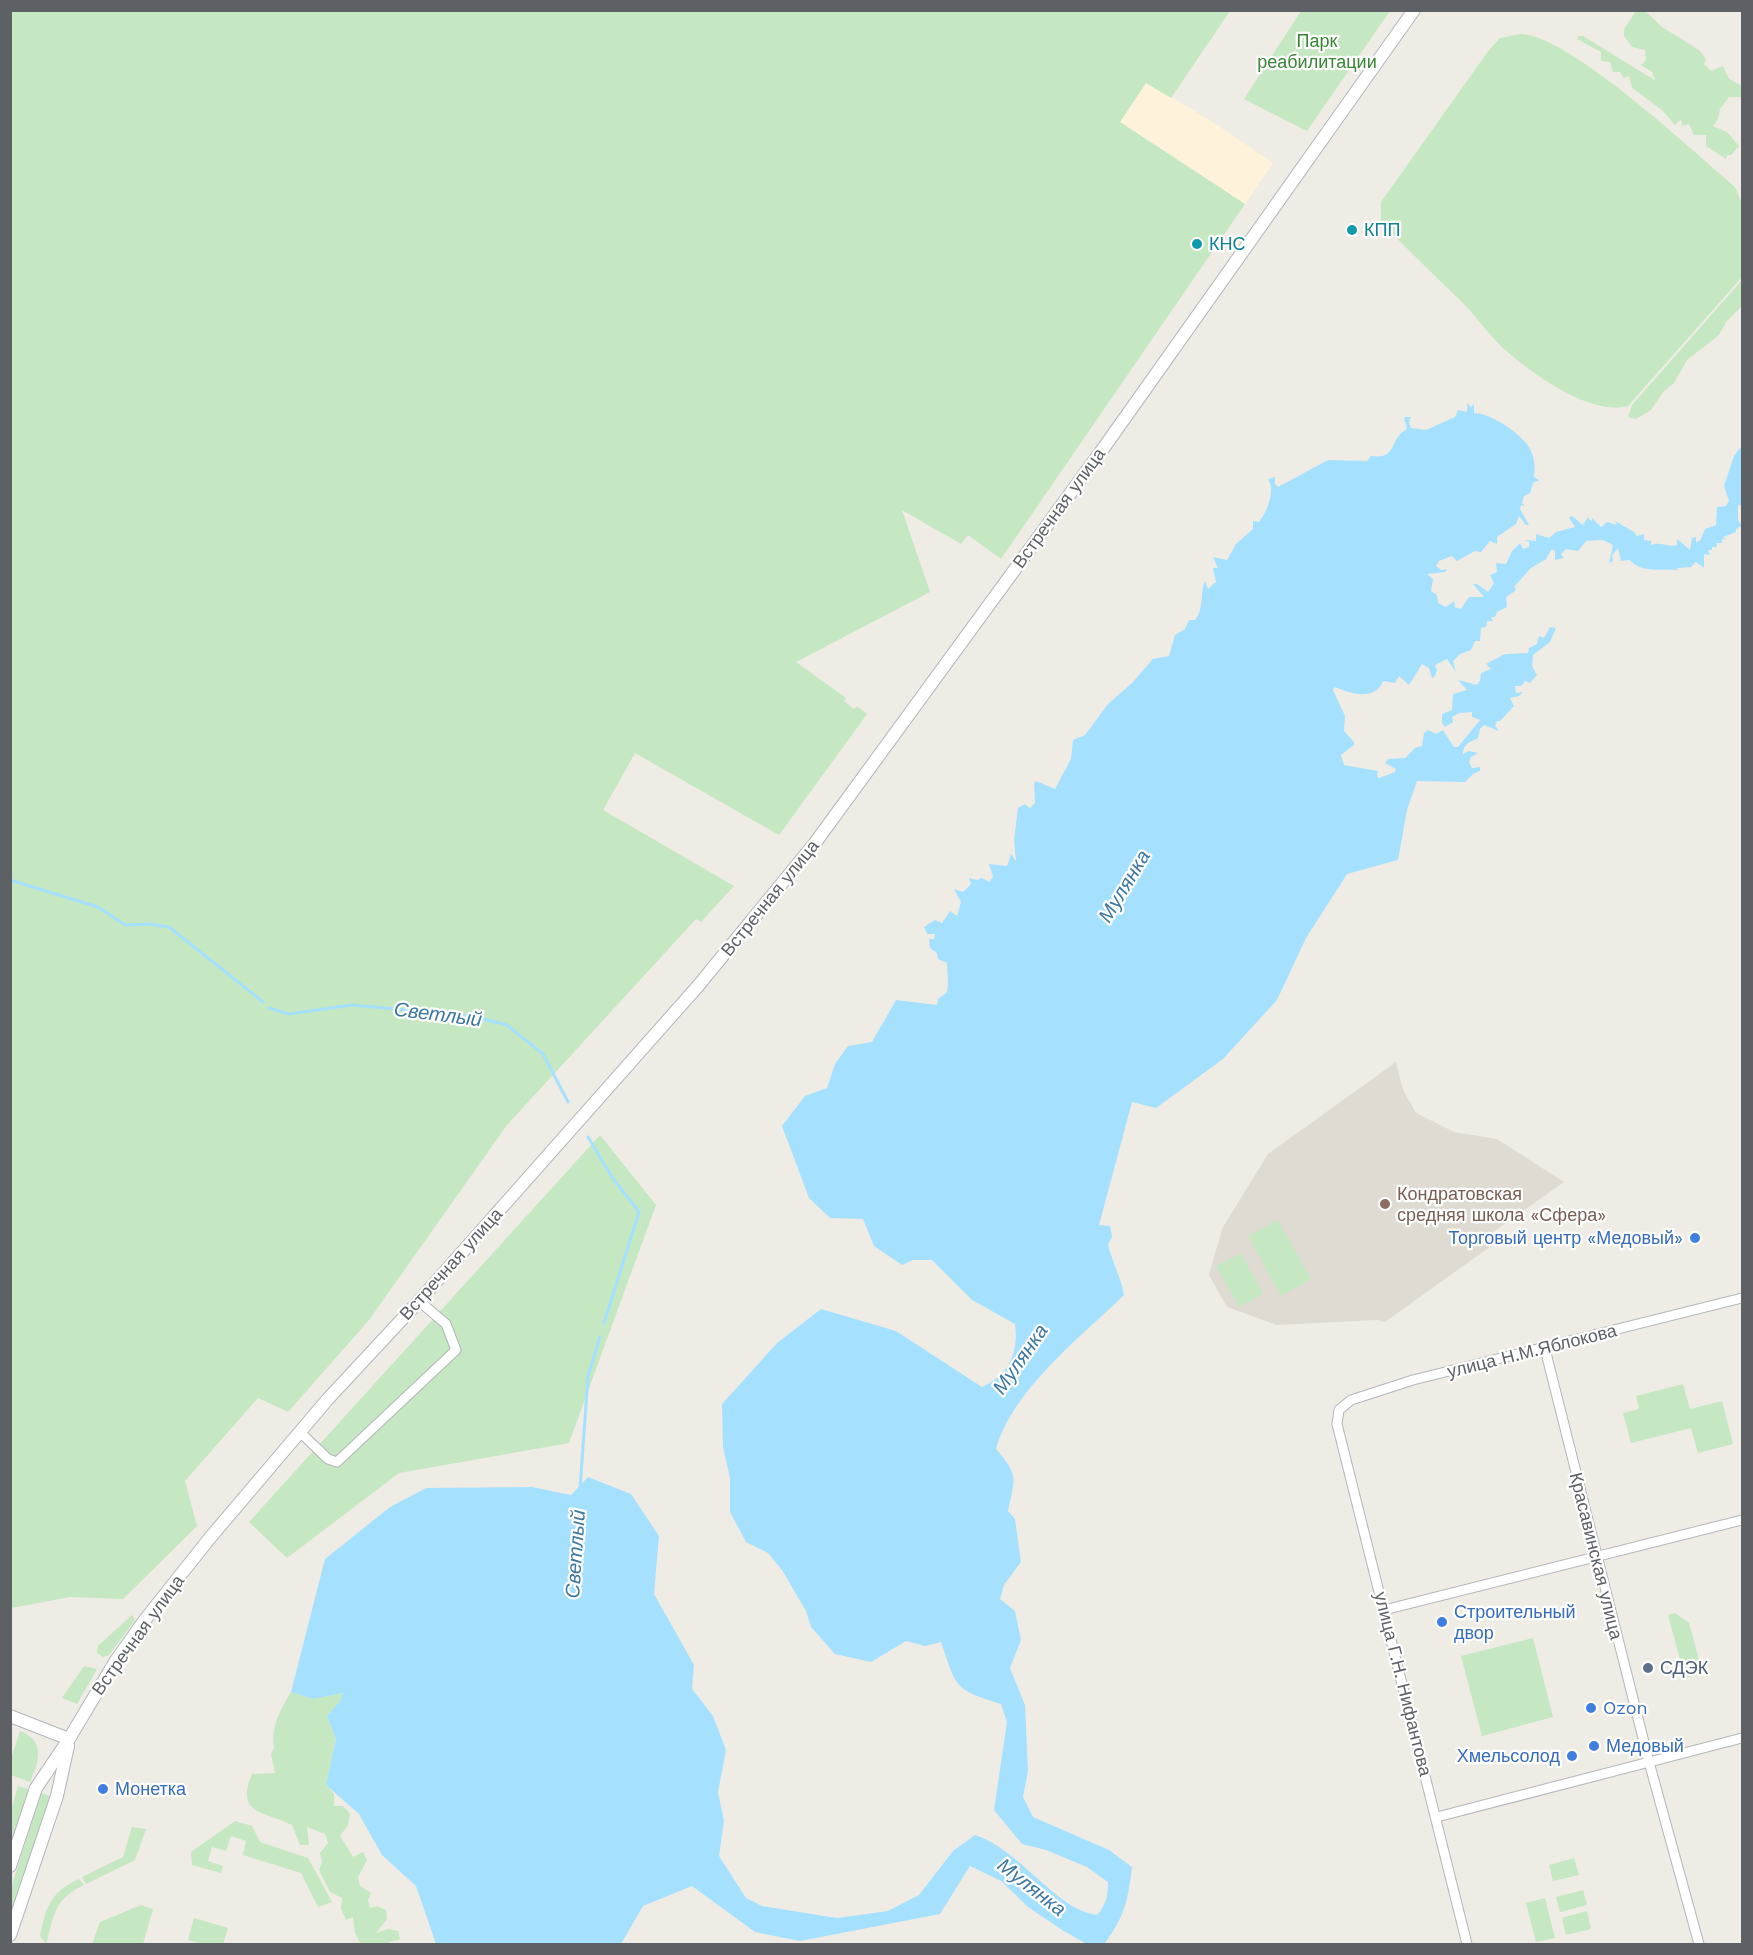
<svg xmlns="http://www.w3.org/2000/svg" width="1753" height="1955" font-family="'Work Sans',sans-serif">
	<rect width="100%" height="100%" fill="#efece5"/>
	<polygon fill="#fef2db" points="1146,82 1211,121 1273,163 1245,204 1120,122"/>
	<polygon fill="#dfdbd3" points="1396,1062 1403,1090 1416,1113 1454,1132 1497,1139 1564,1182 1489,1235 1494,1244 1385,1322 1377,1320 1277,1325 1227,1307 1209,1275 1211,1267 1223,1227 1268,1154"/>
	<g fill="#c5e7c1">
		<polygon points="11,10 1230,11 1171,98 1146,83 1120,122 1245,204 1001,559 968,535 961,544 902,510 930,592 796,662 846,698 844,701 854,709 857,706 867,714 779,835 635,753 603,810 734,886 701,922 696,919 507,1125 369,1320 288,1412 258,1398 185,1481 197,1526 123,1599 70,1597 11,1608"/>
		<polygon points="1301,11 1390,11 1307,131 1244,99"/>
		<polygon points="1636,11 1645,11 1662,27 1699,50 1706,59 1704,64 1711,71 1723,66 1729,79 1742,86 1742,97 1729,97 1720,109 1718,119 1713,126 1727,132 1739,146 1731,155 1727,155 1726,159 1706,146 1706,135 1694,135 1689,124 1682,126 1681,119 1675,125 1662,110 1632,88 1629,76 1624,78 1620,72 1613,72 1610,62 1601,61 1601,52 1577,39 1578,36 1583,36 1656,81 1652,72 1641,65 1646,60 1645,50 1632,47 1624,36 1624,29"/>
		<path d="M1520,34c47,-1 174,118 215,153l7,17v73l-114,129c-39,10 -97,-33 -125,-58 -15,-14 -26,-31 -40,-45 -28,-27 -55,-53 -82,-81v-20l108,-152 11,-12z"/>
		<polygon points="1742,280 1742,306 1726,322 1719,335 1687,360 1674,383 1663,392 1651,410 1636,419 1628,417 1632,405"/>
		<polygon points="600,1135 656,1205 569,1443 399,1473 287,1558 249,1522"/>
		<polygon points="1278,1220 1311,1279 1281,1296 1248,1236"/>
		<polygon points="1241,1253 1263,1294 1239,1307 1216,1266"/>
		<polygon points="1683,1384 1690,1409 1722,1401 1733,1444 1698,1453 1691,1428 1631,1443 1623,1413 1639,1409 1636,1396"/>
		<polygon points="1675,1613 1689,1623 1703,1674 1685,1678 1668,1615"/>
		<polygon points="132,1615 135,1620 109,1655 103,1657 97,1653 98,1646"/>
		<polygon points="1533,1638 1553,1717 1482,1736 1461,1656"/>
		<polygon points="84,1666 97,1669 77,1704 62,1698"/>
		<path d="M291,1692l22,7 30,-6 -3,8 -13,15 9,23 -10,46 8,9v12h9l7,8 -2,11 -8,11 13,21 10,-5 4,8 -9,17 2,9 11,7 -3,7 2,8 7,-2 9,4 1,9 -11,14 12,-4 10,2 2,8 -16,5h-23l-6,-11 -2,-16 -7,3 -5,-11 1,-11 -12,-6 -11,-22 3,-8 -2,-9 8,-10 -3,-9 -18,-7 2,18h-9l-8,-20c-29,-14 -57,-11 -40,-51l23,-1 -4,-19 3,-6c-4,-19 7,-40 17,-56z"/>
		<path d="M20,1731c26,10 19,30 10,51l-19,-7v-16z"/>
		<polygon points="18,1786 28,1789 11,1847 11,1810"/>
		<polygon points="41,1793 50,1796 11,1920 11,1888"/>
		<polygon points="235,1821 252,1826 260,1842 308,1858 332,1902 318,1907 301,1873 243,1855 246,1841 231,1836 226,1851 212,1847 208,1861 223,1866 221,1873 192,1865 191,1852"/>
		<polygon points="132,1827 146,1829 135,1860 86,1884 82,1877 123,1857"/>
		<polygon points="1574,1858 1579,1875 1553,1881 1549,1865"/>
		<path d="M79,1879l5,6c-31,15 -29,29 -38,59l-6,-8c6,-30 11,-44 39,-57z"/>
		<polygon points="1583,1890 1587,1905 1560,1912 1556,1897"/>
		<polygon points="1545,1898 1555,1938 1536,1942 1526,1903"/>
		<polygon points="141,1905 153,1909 143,1944 92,1944 100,1922"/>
		<polygon points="1587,1911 1591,1929 1566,1935 1562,1918"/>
		<polygon points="194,1918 228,1928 223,1944 204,1944 188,1940"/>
	</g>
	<path fill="#a5e1ff" d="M1467,403l4,4 3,-3v9c17,0 48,21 56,36 5,9 5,18 4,28l5,3 -6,3 -3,10 -6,3 -2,7 3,3 -4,-1 -1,4 9,16h-3l-7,-9 -3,8 -19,13v7l-7,-3 -9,11 -6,-1 -18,10 -5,-5 -13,5 -3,5 5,4 6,-1 -2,3 -18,2 6,5 -2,12 6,4 1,8 8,4 8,-6 1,6 6,2 8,-12h15l-11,-13h4l11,8 6,-9 -4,-8 7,-3 -1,-9 10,1 6,-13 8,-8 3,6 6,-2v-5l-4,-2 11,1v-7l13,4 7,-6 19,-5 -6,-9 3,-2 11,9 5,-8 4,5v-4l9,9 6,-5 10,3 -2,-4 19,11 3,4 7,-2v6l7,1v4c10,-4 17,3 26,0v-6l13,11 2,-12 4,-1v5l4,-1 5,-12 11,-4 1,-18 9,-1 3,-5 -5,-15 10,-30 6,-8 2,1v57l-4,-1v15l4,6 -6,3v3l-13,5 3,2h-4v4h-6l1,4h-5v3h-4l2,5 -6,-1v14l-8,-6 -5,5 -14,1 1,2c-15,-1 -39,3 -48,-10l-9,1 -3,-13 -6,7 1,6 -4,2 4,-18 -10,-5 -17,1 -8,10 -12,-2 -5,5 3,4 -9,2v-9l-3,-2 -6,10 -15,9 -18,20 3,-1 -1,4 -9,6 1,10 -10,5 -2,5h-4l2,4h-6l-1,6 -5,1 -1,13h-5l-4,9 -11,4 -7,7 3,11 -9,-13 -12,6 2,6 -3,6 -2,1 -3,-10 -7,-4 -13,21 -10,-9 -4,7 -12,-2c-7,20 -33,13 -48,6l-2,3 12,26 -1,15 10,11v3l-13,10 3,10 34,6 -1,6 2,1 16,-6 1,-3 -11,-6 3,-4 17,-1 10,-10 7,-2 2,-13 4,-3 8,4 7,-4 11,17h4l22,-27 -8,-3v-5l-13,1 -7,4 1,5 -8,5 -3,-4v-9l10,-4 1,-16 14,-4 -9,-10 19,5 3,-4 1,-8 10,-4 -5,-5 19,-10 23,-1 1,-5 8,-4 2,-8 5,2 6,-11 6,1 -6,14 -17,13 -1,11 5,9 -7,8 -5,-2 -4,5h-6l1,7 7,-1 -4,4 -9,2 4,8 -14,15h-3l-2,5 4,5 -15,-6 -4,4 -2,9c-7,4 -15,5 -15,16l6,-3 9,2 -7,4 -2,5 3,6 8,-1v4l-7,3 -8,8 -48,-1 -10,29 -9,50 -51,14 -41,64 -29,62 -54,59 -67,49 -24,-6 -33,123 11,1 2,11 -4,7c4,18 13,33 16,51 -43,42 -112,95 -128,154 23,27 19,28 12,62l7,8 6,43 -17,23 -4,14 15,12 6,29 -11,28 15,37 3,66 -5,26 10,20 76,33 23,17c-4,33 -7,49 -27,76h-20l-23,-13 -34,-23 -27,-26 -31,-15 -30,48 -140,27 -45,-9 -63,-46 -49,20 -22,38h-185l-20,-58 -34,-31 -23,-41 -33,-29 10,-46 -9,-23 13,-15 3,-8 -30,6 -22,-7 34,-133 65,-52 36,-19 106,-1 39,8 17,-18 43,17 28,42 -5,58 40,71 -2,24 21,27 13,34 -8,42 6,29 -5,35 27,42 16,8 75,12 51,-7 31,-16 34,-44 22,-16c46,15 80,75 122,80 9,-10 11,-19 11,-33l-21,-15 -41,-17 -24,-6 -28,-34 13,-88 -6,-18c-48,-15 -44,-16 -60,-62l-16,4 -19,-5 -35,21 -36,-8 -24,-27 -5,-16 -24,-41 -14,-17 -22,-11 -16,-30v-34l-7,-31 -1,-43 55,-61 44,-34 75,22 86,56c27,-12 37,-35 33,-63l-43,-24 -40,-40h-19l-11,5 -28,-19 -11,-27 -33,-1 -21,-20 -27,-72 23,-30 22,-8 8,-24 13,-18 24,-4 24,-42 41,5 1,-6 9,-7c2,-11 0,-18 0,-29l-9,-4 -1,-6 -7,-5 -1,-9h5l1,-5h-8l-3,-7 11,-7 7,3 8,-12 7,5 4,-14 -7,-13 9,3 8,-8 -2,-6 8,2 5,-2 7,4 4,-5 -4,-13 18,2 4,-12 5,7 -2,-21 4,-32 7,-4 5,4 5,-5 -1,-20 2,-2 19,8 16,-30 2,-19 12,-5 23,-31 24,-21 21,-24 16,-3 6,-21 10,-6 4,-9h6c9,-10 5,-28 10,-39l3,8 8,-7 -3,-14h5l-5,-11 14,3 9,-16 17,-15v-8l6,1c8,-10 17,-32 9,-43l7,-2v7l3,3 50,-27 39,1 4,-5c27,4 18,-18 36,-27l-3,-12h7l-2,5 2,6 15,2 29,-13 3,-7 9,2z"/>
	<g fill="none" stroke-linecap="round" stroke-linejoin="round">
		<g stroke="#a5e1ff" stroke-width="3">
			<polyline points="10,880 98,907 125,925 148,924 169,927 263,1002"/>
			<polyline points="269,1008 289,1014 352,1005 472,1016 507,1025 543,1054 568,1102"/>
			<polyline points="588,1137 612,1177 639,1212 604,1323"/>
			<polyline points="580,1489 588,1376 600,1337"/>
		</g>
		<g stroke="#b2b6ba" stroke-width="11">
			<g id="minor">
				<polyline points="1545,1349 1649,1762 1699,1944"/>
				<polyline points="300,1432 328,1459 337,1462 456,1350 446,1324 419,1301"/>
				<polyline points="1384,1610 1742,1520"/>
				<polyline points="1437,1817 1742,1738"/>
				<polyline points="1467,1944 1337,1424 1339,1410 1351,1400 1413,1380 1742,1298"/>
			</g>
		</g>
		<g stroke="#b1b5ba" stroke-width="14">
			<g id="secondary">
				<polyline points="10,1716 69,1739"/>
				<polyline points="10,1866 36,1788 69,1739 115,1662 144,1621 209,1539 327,1400 419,1301 698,986 815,843 1105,446 1414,10"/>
				<polyline points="10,1935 57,1796 68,1746"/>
			</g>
		</g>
		<use href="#minor" stroke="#fff" stroke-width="9"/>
		<use href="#secondary" stroke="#fff" stroke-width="12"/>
	</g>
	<g fill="#0f9aa8" stroke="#fff" stroke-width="2">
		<circle cx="1352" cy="230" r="6"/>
		<circle cx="1197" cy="244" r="6"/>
	</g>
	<circle fill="#8d6e63" stroke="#fff" stroke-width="2" cx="1385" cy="1204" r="6"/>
	<g fill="#3f7fe0" stroke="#fff" stroke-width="2">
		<circle cx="1695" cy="1238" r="6"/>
		<circle cx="1442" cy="1622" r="6"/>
		<circle cx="1591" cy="1708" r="6"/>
		<circle cx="1594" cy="1746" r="6"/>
		<circle cx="1572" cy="1756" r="6"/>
		<circle cx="103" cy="1789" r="6"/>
	</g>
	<circle fill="#5c6f8a" stroke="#fff" stroke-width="2" cx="1648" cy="1668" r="6"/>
	<g text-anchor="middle" stroke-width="4.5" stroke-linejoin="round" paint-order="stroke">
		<g font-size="18" fill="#388534" stroke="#fff">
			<text x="1317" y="47">Парк<tspan x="1317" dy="21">реабилитации</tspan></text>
		</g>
		<g font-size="18" fill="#0d838f" stroke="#fff" text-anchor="start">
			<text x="1364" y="236">КПП</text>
			<text x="1209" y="250">КНС</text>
		</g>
		<g font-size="18" fill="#5d6165" stroke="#fff">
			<text transform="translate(1059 508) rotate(-54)" y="6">Встречная улица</text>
			<text transform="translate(770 898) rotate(-51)" y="6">Встречная улица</text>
			<text transform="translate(451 1264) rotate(-48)" y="6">Встречная улица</text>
			<text transform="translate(1532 1351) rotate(-14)" y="6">улица Н.М.Яблокова</text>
			<text transform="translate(1596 1556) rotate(76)" y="6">Красавинская улица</text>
			<text transform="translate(138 1635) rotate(-54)" y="6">Встречная улица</text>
			<text transform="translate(1403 1684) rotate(76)" y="6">улица Г.Н. Нифантова</text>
		</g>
		<g font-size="18" fill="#785e54" stroke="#fff" text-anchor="start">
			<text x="1397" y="1200">Кондратовская<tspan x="1397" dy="21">средняя школа «Сфера»</tspan></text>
		</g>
		<g font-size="18" fill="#366cbe" stroke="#fff" text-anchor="start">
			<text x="1683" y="1244" text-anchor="end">Торговый центр «Медовый»</text>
			<text x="1454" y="1618">Строительный<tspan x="1454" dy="21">двор</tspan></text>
			<text x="1603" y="1714">Ozon</text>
			<text x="1606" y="1752">Медовый</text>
			<text x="1560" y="1762" text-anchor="end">Хмельсолод</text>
			<text x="115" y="1795">Монетка</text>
		</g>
		<g font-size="18" fill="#4e5e75" stroke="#fff" text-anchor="start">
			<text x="1660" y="1674">СДЭК</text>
		</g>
		<g font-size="20" font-style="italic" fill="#3b77a1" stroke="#fff">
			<text transform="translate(1124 886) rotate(-59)" y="7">Мулянка</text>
			<text transform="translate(438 1014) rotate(7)" y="7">Светлый</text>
			<text transform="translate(1020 1359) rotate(-55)" y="7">Мулянка</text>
			<text transform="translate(575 1554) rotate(-86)" y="7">Светлый</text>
			<text transform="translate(1032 1887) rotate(38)" y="7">Мулянка</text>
		</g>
	</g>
	<rect width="1753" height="1955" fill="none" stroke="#5d6165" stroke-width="24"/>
</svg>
